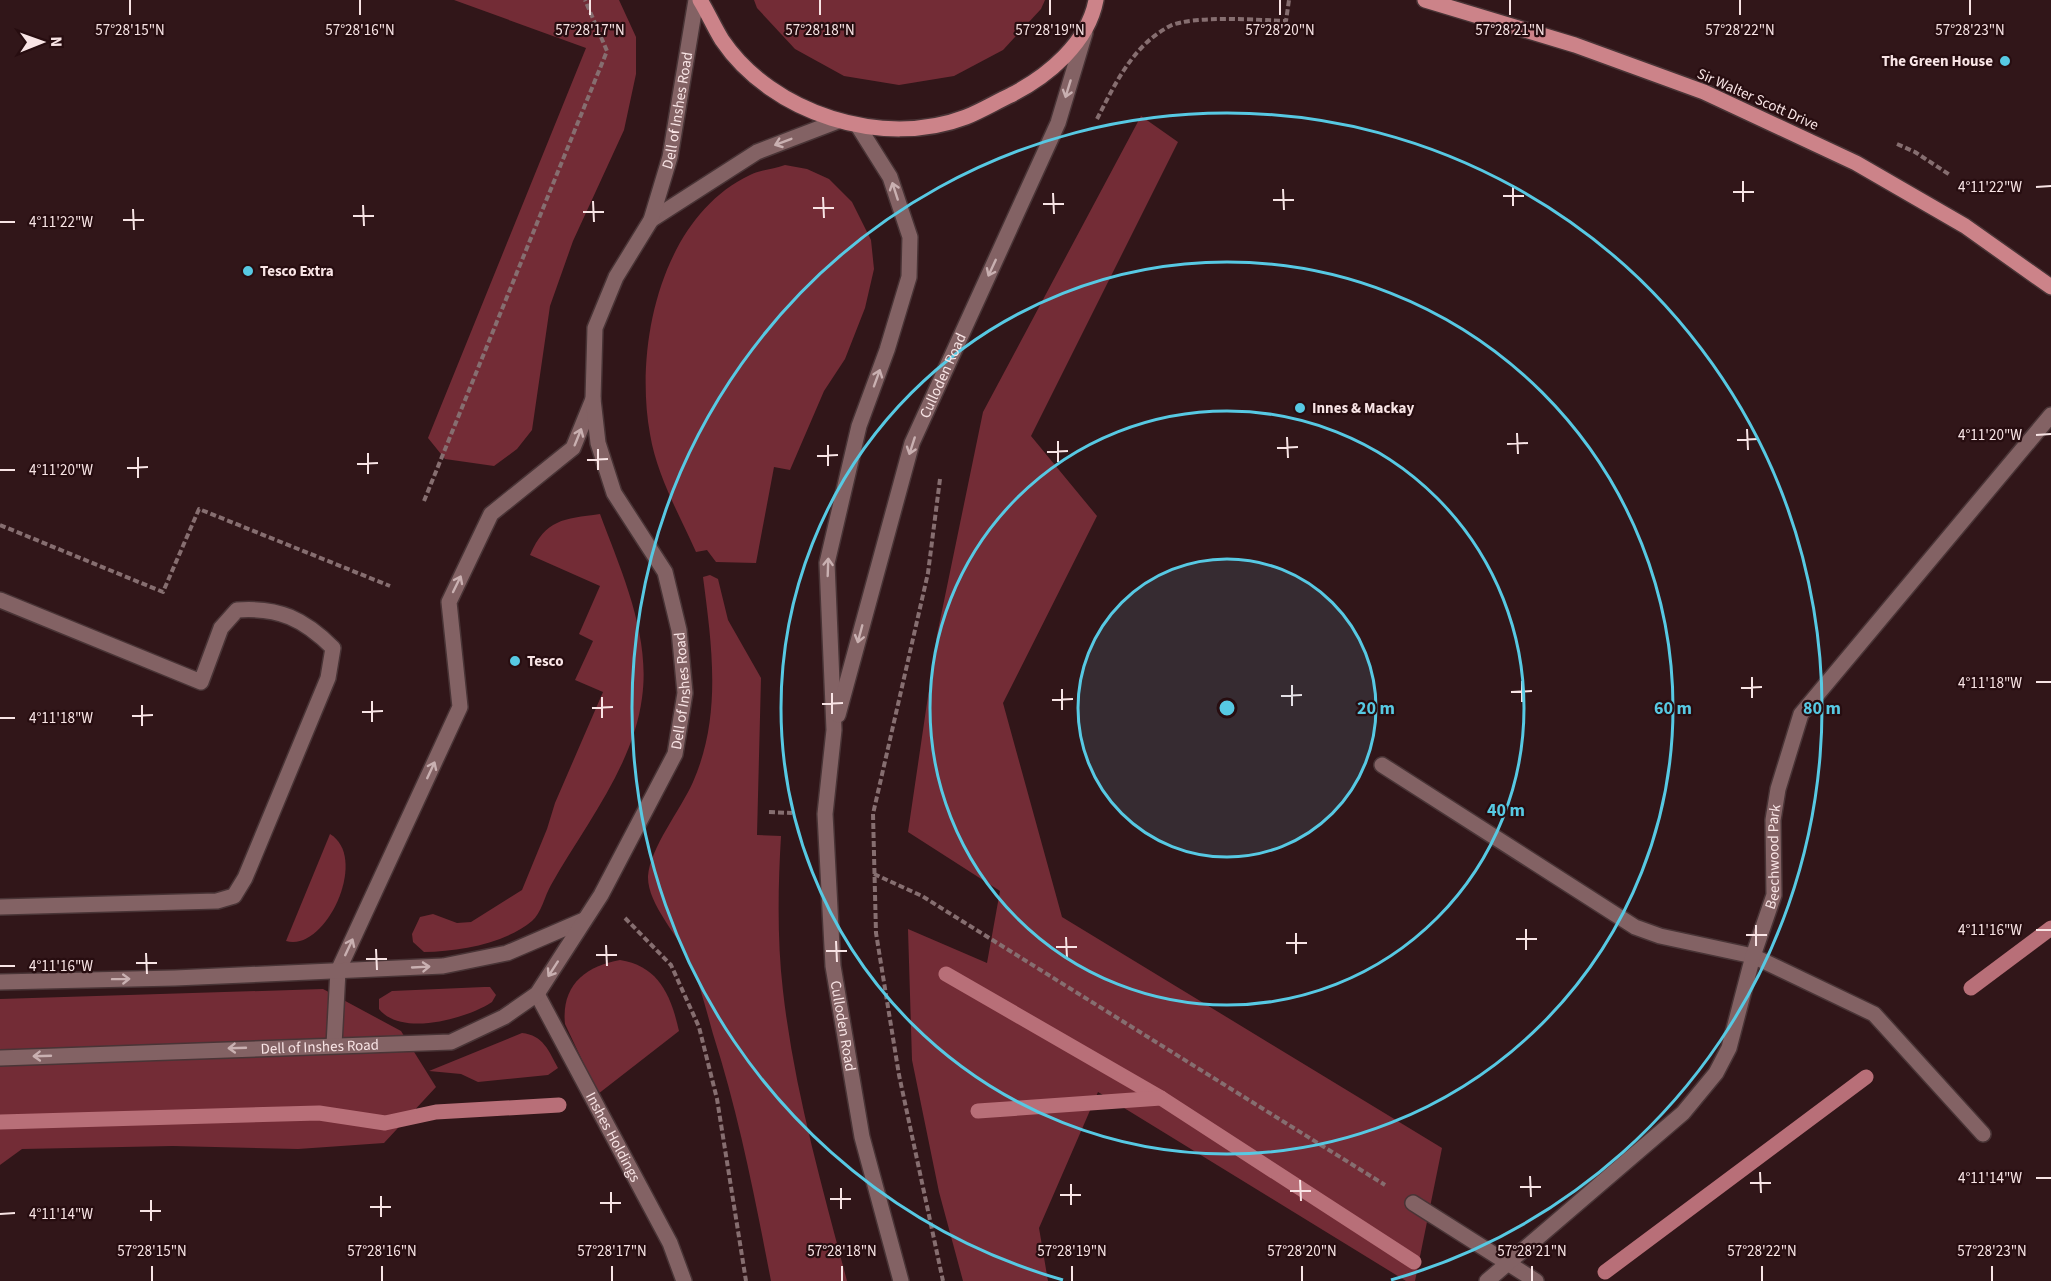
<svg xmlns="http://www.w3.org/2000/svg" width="2051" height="1281" font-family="'Source Sans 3',sans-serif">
	<rect width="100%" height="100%" fill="#311619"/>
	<g fill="#732c36">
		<polygon points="454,0 619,0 636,37 636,74 624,130 573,241 550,306 532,430 517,449 494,466 445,459 428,438 586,48"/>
		<polygon points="754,0 1045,0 1041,9 1003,50 954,76 899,85 844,76 795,49 757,8"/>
		<polygon points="1141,116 1178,142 1031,436 1097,516 1003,703 1062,917 1442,1148 1415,1281 1406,1281 1098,1092 1039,1228 1048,1281 963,1281 939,1192 912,1060 908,929 987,963 1000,891 908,832 937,635 983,412"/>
		<path d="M785,165l22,4 22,10 23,23 19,38 3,29 -9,39 -20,51 -21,32 -34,79 -16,-3 -18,96 -40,-1 -9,-12 -11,2c-17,-38 -39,-76 -46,-118 -16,-88 11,-217 100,-259 10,-5 24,-6 35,-10z"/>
		<path d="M600,514c21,57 51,121 42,184 -9,69 -58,128 -91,187 -6,10 -10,29 -19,36 -28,23 -72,30 -108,31l-11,-10 -1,-8 8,-17 13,-3 24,9 14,-1 51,-32 25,-61 8,-26 48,-111 -28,-12 18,-39 -14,-7 21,-48 -70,-31c16,-36 33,-36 70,-41z"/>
		<path d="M710,575l8,4 10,41 33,58 -4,157 24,1c-3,51 -4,104 2,155 11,98 39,195 64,290h-76c-16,-83 -32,-166 -58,-247 -7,-25 -13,-49 -23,-73 -11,-25 -43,-57 -42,-85 2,-28 33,-67 45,-94 29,-66 19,-136 10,-205z"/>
		<path d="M330,834c40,24 -5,119 -44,107z"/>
		<path d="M620,960c39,6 51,36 59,71l-81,63 -33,-70c-4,-38 20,-58 55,-64z"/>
		<path d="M484,987h6l6,8 -4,7c-26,17 -91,35 -113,7v-10l13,-8z"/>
		<polygon points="323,989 401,1031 436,1087 384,1143 298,1149 173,1146 22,1149 0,1165 0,999"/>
		<path d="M522,1033c21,2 27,18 36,35l-10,7 -70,7 -17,-8 -32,-3z"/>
	</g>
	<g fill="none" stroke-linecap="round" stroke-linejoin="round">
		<g stroke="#b86f78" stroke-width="15">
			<polyline points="946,974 1161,1098"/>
			<polyline points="1971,988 2051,928"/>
			<polyline points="978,1111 1161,1098 1414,1262"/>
			<polyline points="0,1122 319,1113 385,1123 436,1112 559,1105"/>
			<polyline points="1605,1272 1866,1077"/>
		</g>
		<g stroke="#493436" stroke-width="18">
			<g id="lane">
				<path d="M0,600l201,82 20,-54 16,-18c42,-3 67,9 96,38l-5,30 -83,200 -11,18 -17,5 -217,6"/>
				<polyline points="1382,765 1635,927 1660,936 1753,956 1874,1014 1983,1134"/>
				<polyline points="334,1045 338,971 460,707 449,602 491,514 573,448 593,399"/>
				<polyline points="1413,1203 1536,1281"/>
			</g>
		</g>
		<g stroke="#493436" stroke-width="18">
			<g id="street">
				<polyline points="651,220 757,152 838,121"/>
				<polyline points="0,982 175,978 443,966 507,953 584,920"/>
				<path id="s1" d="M537,994l133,249 14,38"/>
				<path id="s2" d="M0,1058l451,-16 53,-25 33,-23 64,-99 74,-141 10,-61 -6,-63 -14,-58 -51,-79 -16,-50 -5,-44 2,-71 21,-51 35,-57 19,-63 26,-157"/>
				<path id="s3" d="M1487,1281l196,-168 33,-40 13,-25 24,-92 21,-61 -1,-75 5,-31 23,-75 250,-299"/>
			</g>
		</g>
		<g stroke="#493436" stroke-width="18">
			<g id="secondary">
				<path id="s4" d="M858,126l32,51 20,60 -1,40 -22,73 -28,76 -32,137 7,167 -9,84 8,152 29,171 39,144"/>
				<path id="s5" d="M838,715l74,-272 146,-320 27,-90"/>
			</g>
		</g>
		<g stroke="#493436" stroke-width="18">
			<g id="primary">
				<path d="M700,0c8,13 14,27 22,40 50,74 161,109 244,77 15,-6 30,-15 45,-22 37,-19 77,-52 85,-95"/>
				<polyline points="1425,0 1575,45 1704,92 1856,163 1965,226 2051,287"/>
			</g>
		</g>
		<g stroke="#866e70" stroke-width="4" stroke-dasharray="6 3" stroke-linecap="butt">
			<path d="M1097,119c18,-35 36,-74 73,-93 23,-11 89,-6 116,-5l3,-21"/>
			<polyline points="1897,144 1915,152 1950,175"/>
			<polyline points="940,479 928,573 873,814 876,933 899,1075 943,1281"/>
			<polyline points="424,501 607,51 585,0"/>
			<polyline points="0,525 163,592 199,509 390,586"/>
			<polyline points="769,812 792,813"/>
			<polyline points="874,874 922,896 1385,1185"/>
			<polyline points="625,918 671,965 699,1027 717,1099 746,1281"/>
		</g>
		<use href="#lane" stroke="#836264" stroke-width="15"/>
		<use href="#street" stroke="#836264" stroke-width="15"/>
		<use href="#secondary" stroke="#836264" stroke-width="15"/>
		<use href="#primary" stroke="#cc8389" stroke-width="15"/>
	</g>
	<defs><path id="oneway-shaft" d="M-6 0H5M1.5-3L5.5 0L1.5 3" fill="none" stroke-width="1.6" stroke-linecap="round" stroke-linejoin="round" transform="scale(1.5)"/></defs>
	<g stroke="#c9b0b1">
		<use href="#oneway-shaft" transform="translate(1068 89) rotate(107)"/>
		<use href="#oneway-shaft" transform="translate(783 142) rotate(159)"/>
		<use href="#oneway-shaft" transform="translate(895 191) rotate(-108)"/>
		<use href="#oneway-shaft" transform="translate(992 268) rotate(115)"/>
		<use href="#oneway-shaft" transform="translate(877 378) rotate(-70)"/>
		<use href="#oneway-shaft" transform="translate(578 437) rotate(-68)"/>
		<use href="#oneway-shaft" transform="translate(912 446) rotate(108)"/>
		<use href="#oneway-shaft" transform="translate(828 567) rotate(-88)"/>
		<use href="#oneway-shaft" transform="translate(457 584) rotate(-64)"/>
		<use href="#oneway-shaft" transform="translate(860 634) rotate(105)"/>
		<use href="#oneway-shaft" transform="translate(431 770) rotate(-65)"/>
		<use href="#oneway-shaft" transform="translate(349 947) rotate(-65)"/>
		<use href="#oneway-shaft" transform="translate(421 967) rotate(-3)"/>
		<use href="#oneway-shaft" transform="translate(553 969) rotate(123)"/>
		<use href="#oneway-shaft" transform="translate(121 979) rotate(-1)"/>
		<use href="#oneway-shaft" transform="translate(237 1048) rotate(178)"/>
		<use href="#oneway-shaft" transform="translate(42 1056) rotate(178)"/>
	</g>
	<path fill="none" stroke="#f8e4e5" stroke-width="2" d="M130,0v15M360,0v15M590,0v15M820,0v15M1050,0v15M1280,0v15M1510,0v15M1740,0v15M1970,0v15M1743,181v21M1513,185v21M2036,187l15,-1M1283,189l1,21M1733,192h21M1053,193l1,21M1503,196h21M823,197l1,21M1273,200h21M593,201l1,21M1043,204h21M363,205l1,21M813,208h21M133,209l1,21M583,212h21M353,216h21M123,220h21M0,222h15M1747,429l1,21M1517,433l1,21M2036,435l15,-1M1287,437l1,21M1737,440l21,-1M1058,441v21M1507,444l21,-1M828,445v21M1277,448l21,-1M598,449v21M1047,452l21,-1M368,453v21M817,456l21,-1M138,457v21M587,460l21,-1M357,464l21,-1M127,468l21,-1M0,470h15M1752,677v21M1522,681v21M2036,682h15M1292,685v21M1741,688l21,-1M1062,689v21M1511,692l21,-1M832,693v21M1281,696l21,-1M602,697v21M1052,700l21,-1M372,701v21M822,704l21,-1M142,705v21M592,708l21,-1M362,712l21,-1M132,716l21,-1M0,718h15M1756,925v21M1526,929v21M2036,930h15M1296,933v21M1746,935h21M1066,937l1,21M1516,939h21M836,941l1,21M1286,943h21M606,945l1,21M1056,947h21M376,949l1,21M826,951h21M146,953l1,21M596,955h21M366,959h21M136,963h21M0,966h15M1760,1172l1,21M1530,1176l1,21M2036,1178h15M1300,1180l1,21M1750,1183h21M1071,1184v21M1520,1187h21M841,1188v21M1290,1191h21M611,1192v21M1060,1195h21M381,1196v21M830,1199h21M151,1200v21M600,1203h21M370,1207h21M140,1211h21M0,1214l15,-1M152,1266v15M382,1266v15M612,1266v15M842,1266v15M1072,1266v15M1302,1266v15M1532,1266v15M1762,1266v15M1992,1266v15"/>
	<circle cx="1227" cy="708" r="149" fill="#57c9e3" fill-opacity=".12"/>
	<g fill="none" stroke="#57c9e3" stroke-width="3">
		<circle cx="1227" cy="708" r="149"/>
		<circle cx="1227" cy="708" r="297"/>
		<circle cx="1227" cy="708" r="446"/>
		<path d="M1063 1280A595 595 0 1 1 1391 1280"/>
	</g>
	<g fill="#57c9e3" stroke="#270d10" stroke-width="2">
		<circle cx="2005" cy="61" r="6"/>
		<circle cx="248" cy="271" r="6"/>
		<circle cx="1300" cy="408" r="6"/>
		<circle cx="515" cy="661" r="6"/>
	</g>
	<g text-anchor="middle" stroke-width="4.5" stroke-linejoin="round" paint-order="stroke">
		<g font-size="15" font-weight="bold" fill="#f8e4e5" stroke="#270d10" text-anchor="start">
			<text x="1993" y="66" text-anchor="end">The Green House</text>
			<text x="260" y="276">Tesco Extra</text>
			<text x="1312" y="413">Innes &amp; Mackay</text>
			<text x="527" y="666">Tesco</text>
		</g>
		<g font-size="15" fill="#f8e4e5" stroke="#270d10">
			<text transform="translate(1758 99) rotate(24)" y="5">Sir Walter Scott Drive</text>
			<text dy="5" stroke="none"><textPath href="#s2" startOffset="1509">Dell of Inshes Road</textPath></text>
			<text dy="5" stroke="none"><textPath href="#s5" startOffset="356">Culloden Road</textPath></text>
			<text dy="5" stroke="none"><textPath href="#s2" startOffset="891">Dell of Inshes Road</textPath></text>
			<text dy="5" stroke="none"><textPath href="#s3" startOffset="536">Beechwood Park</textPath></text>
			<text dy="5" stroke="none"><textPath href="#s4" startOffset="926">Culloden Road</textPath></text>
			<text dy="5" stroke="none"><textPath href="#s2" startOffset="320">Dell of Inshes Road</textPath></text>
			<text dy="5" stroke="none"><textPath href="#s1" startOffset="162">Inshes Holdings</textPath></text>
		</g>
	</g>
	<g font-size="15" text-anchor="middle" fill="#f8e4e5" stroke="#270d10" stroke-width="4.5" stroke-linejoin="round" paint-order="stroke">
		<text x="130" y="35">57°28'15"N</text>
		<text x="360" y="35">57°28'16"N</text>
		<text x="590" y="35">57°28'17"N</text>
		<text x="820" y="35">57°28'18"N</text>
		<text x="1050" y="35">57°28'19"N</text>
		<text x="1280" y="35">57°28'20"N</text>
		<text x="1510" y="35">57°28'21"N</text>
		<text x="1740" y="35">57°28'22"N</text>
		<text x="1970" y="35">57°28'23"N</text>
		<text x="1990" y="192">4°11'22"W</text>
		<text x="61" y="227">4°11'22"W</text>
		<text x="1990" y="440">4°11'20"W</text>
		<text x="61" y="475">4°11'20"W</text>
		<text x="1990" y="688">4°11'18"W</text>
		<text x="61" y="723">4°11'18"W</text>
		<text x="1990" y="935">4°11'16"W</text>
		<text x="61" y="971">4°11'16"W</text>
		<text x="1990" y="1183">4°11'14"W</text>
		<text x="61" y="1219">4°11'14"W</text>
		<text x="152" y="1256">57°28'15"N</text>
		<text x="382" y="1256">57°28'16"N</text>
		<text x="612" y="1256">57°28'17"N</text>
		<text x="842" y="1256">57°28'18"N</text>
		<text x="1072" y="1256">57°28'19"N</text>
		<text x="1302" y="1256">57°28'20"N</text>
		<text x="1532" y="1256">57°28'21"N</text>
		<text x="1762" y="1256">57°28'22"N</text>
		<text x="1992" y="1256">57°28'23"N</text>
	</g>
	<circle cx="1227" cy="708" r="9" fill="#57c9e3" stroke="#270d10" stroke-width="3"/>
	<g font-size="18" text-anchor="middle" font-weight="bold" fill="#57c9e3" stroke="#270d10" stroke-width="4.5" stroke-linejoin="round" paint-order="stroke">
		<text x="1376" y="714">20 m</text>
		<text x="1673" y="714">60 m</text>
		<text x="1822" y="714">80 m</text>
		<text x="1506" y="816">40 m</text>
	</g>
	<g transform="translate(42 42) rotate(89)" stroke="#270d10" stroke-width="4.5" paint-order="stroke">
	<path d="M0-4.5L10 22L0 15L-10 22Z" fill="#f8e4e5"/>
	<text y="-9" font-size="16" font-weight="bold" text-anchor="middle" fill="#f8e4e5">N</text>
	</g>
</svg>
